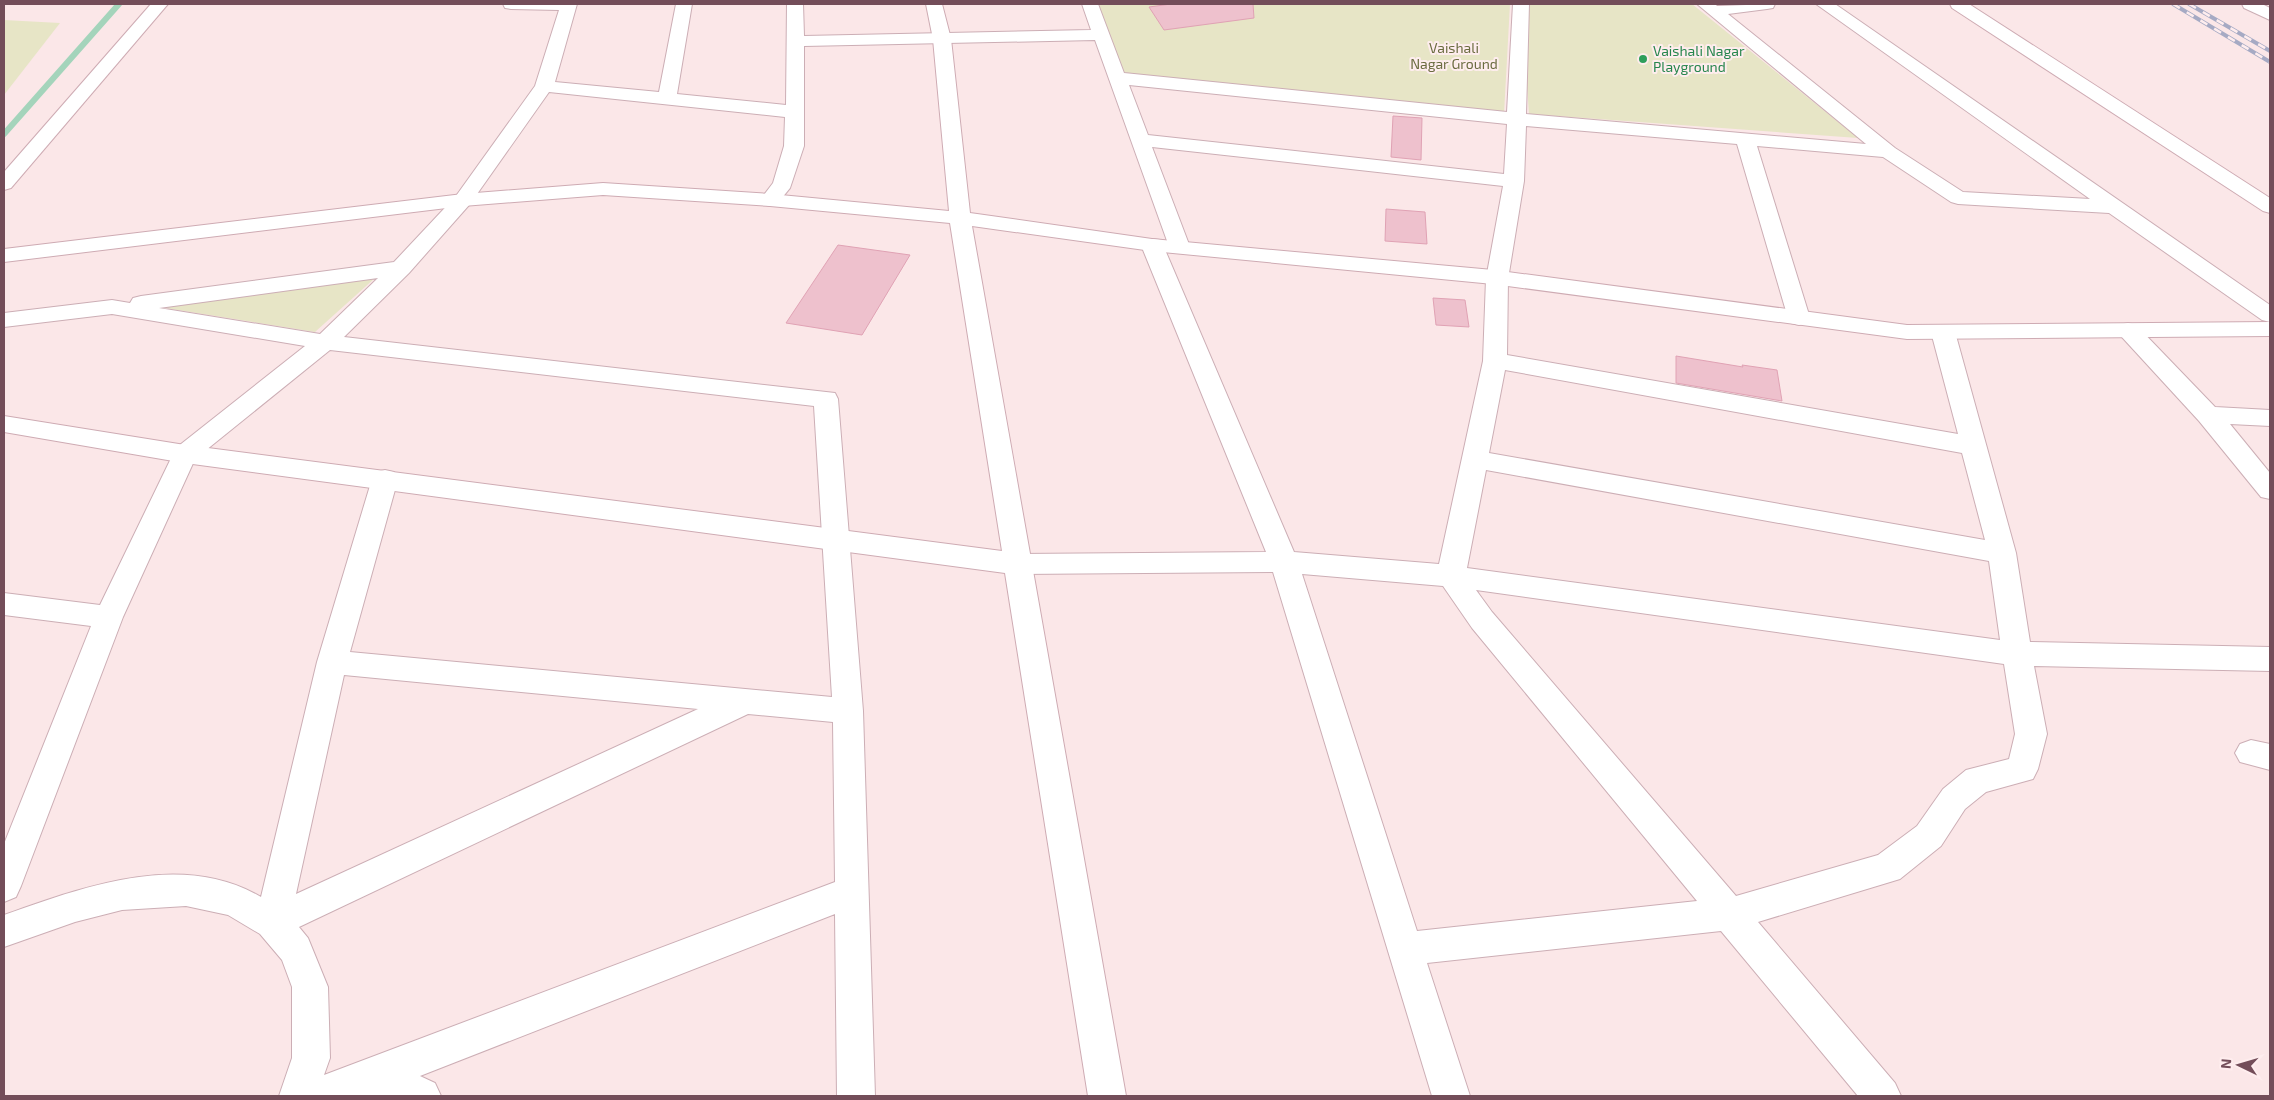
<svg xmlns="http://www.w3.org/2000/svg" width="2274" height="1100" font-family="'Exo 2',sans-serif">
	<rect width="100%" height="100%" fill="#fbe7e8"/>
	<g fill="#e7e5c6">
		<polygon points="1093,4 1510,4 1504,114 1120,77"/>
		<polygon points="1521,4 1692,4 1858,138 1529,114"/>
		<polygon points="4,20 60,23 4,95"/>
		<polygon points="375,278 315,332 159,307"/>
	</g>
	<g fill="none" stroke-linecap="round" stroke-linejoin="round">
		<polyline stroke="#a4d4bb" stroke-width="6" points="4,134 119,4"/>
	</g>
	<g fill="#eec1cd" stroke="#e0a2b4">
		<polygon points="1171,4 1253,4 1254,18 1164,30 1149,7"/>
		<polygon points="1393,116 1422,118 1421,160 1391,157"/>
		<polygon points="1386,209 1425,212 1427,244 1385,241"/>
		<polygon points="838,245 910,255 862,335 786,323"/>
		<polygon points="1433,298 1465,300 1469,327 1436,325"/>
		<polygon points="1676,356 1743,367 1742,365 1777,370 1782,401 1676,383"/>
	</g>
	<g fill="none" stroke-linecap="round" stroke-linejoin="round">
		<g stroke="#ccaeb5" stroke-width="2">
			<g id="street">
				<path d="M503,4h74l-22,78 104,10 17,-88h16l-15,90 109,11 1,-101h16l1,32 287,-6 -9,-26h16l26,69 383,39 6,-108h16l-3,110 340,30 -169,-140h18l2,2 58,-2 -2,4 -6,1 -39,5 167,134 68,44 127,7 -274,-195h19l435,301v17l-8,-2 -153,-107 -151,-9 -7,-2 -68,-45 -126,-11 53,172 -3,5 -8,2 -8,-2 -3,-5 -51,-174 -211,-18 -2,55 -16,98 -1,76 451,79 -27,-102 4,-5 8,-2 8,2 4,5 61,221 14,89 240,5v24l-236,-5 13,68 -9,35 -5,10 -47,13 -21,17 -24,37 -41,33 -142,43 137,161 6,13h-43l-137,-165 -294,32 43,133h-38l-159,-524 -254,2 -10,-3 -4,-7 4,-7 10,-3 247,-2 -125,-307 3,-5 8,-1 8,1 3,5 131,307 145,12 44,-203 3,-82 17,-93 -351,-39 38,100 -3,5 -8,1 -8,-1 -76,-212 -291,6v100l-14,42 -13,16 -7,2 -7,-2 -3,-4 13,-17 11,-37 1,-29 -236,-25 -79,112 -61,69 -65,64 491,56 3,6 25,312 12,385h-38l-2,-182 -415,162 15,7 6,13 -69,-1 -93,1 13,-38v-71l-10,-27 -22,-26 -32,-19 -42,-9 -64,4 -47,12 -71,25v-32c80,-28 177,-65 257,-18l56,-235 55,-183 4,-7 9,-2 9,2 4,7 -48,173 482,45 -18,-291 -484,-56 -135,109 -72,158 -102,269 -5,11 -12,5v-58l87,-218 -87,-11v-22l96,12 76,-157 129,-102 -193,-32 -108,13v-14l108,-13 18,3 3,-5 8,-2 253,-34 62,-66 79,-110 24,-76 -48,-1 -6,-1zM1129,85l378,39 -3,50 -356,-39zM378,278l-58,56 -161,-26zM1505,370l457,83 23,87 -496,-87zM1486,470l503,91 11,79 -533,-72zM1302,574l141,12 29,42 225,273 -280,30zM1476,590l528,74 11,70 -6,25 -43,11 -23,19 -26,37 -39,29 -142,41 -244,-284zM344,675l354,34 -402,185zM748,714l85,8 2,160 -511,193 6,-17 -2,-71 -20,-49 -9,-11z"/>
				<polygon points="2242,4 2262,4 2270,8 2270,20 2244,8"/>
				<polygon points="2128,323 2136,325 2215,407 2270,410 2270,426 2230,424 2270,473 2270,499 2261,497 2199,421 2120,335 2116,330 2120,325"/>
				<polygon points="2251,740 2270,744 2270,770 2240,762 2235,753 2240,744"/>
			</g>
		</g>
		<g stroke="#ceabb3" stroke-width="2">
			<g id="secondary">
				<polygon points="151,4 168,4 11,188 4,190 4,172"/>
				<polygon points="926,4 942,4 951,39 970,213 1152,239 1493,270 1907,325 2270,322 2270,336 1907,339 1493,284 1152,251 972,226 1126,1096 1088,1096 1005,573 185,463 4,432 4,416 185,445 1002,551 950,223 770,206 603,195 463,206 4,262 4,249 463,194 603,183 770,194 949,211 933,39"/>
				<polygon points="1950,4 1969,4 2270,198 2270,213 2263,211 1952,8"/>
			</g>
		</g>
		<use href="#street" fill="#fff" fill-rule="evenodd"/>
		<use href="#secondary" fill="#fff" fill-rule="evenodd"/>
		<g stroke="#a6aac4" stroke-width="4">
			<g id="rail">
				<polyline points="2173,4 2270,62"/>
				<polyline points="2189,4 2270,51"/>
			</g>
		</g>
		<use href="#rail" stroke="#feedee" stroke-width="2.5" stroke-dasharray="8" stroke-linecap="butt"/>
	</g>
	<circle fill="#2e9e5b" stroke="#feedee" stroke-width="2" cx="1643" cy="59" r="5"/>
	<g text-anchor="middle" stroke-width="4" stroke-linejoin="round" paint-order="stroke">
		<g font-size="14" fill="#6b6c40" stroke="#feedee">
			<text x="1454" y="53">Vaishali<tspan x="1454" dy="16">Nagar Ground</tspan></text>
		</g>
		<g font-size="14" fill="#27864d" stroke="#feedee" text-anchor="start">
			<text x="1653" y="56">Vaishali Nagar<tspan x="1653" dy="16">Playground</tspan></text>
		</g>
	</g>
	<rect width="2274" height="1100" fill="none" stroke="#734d59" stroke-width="10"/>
	<g transform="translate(2239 1065) rotate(275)" stroke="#feedee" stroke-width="4" paint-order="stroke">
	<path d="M0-4L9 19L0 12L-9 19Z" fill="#734d59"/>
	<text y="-8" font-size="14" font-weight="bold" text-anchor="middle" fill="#734d59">N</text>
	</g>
</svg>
